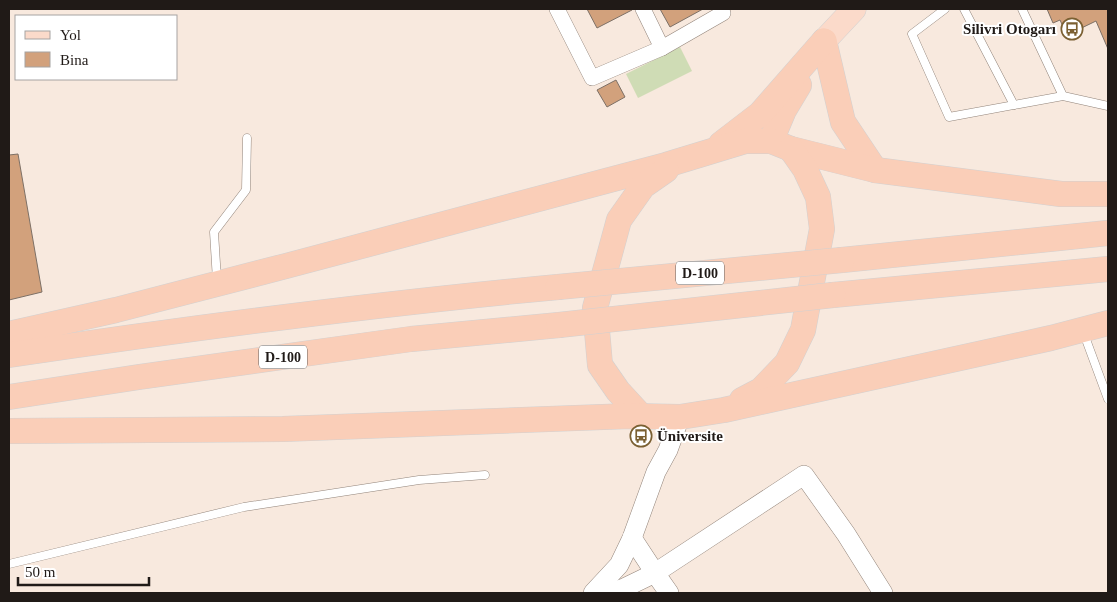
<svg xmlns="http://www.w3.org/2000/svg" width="1117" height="602" font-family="'Times New Roman',serif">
	<rect width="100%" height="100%" fill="#f8e9de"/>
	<polygon fill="#cfdcb5" points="680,47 692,71 638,98 626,74"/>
	<g fill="#d2a17c" stroke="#7d7066">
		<polygon points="587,9 631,9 632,10 597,28"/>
		<polygon points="660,9 703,9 670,27"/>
		<polygon points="1047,9 1108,9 1108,49 1096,21 1067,35 1060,20 1053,23"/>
		<polygon points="616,80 625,97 607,107 597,90"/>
		<polygon points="18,154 42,292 9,300 9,155"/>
	</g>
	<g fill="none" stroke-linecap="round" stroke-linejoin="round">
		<g stroke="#92847a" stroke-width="9">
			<g id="service">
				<polyline points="945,9 912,34 949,117 1063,96"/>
				<polyline points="964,9 1014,105"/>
				<polyline points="1022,9 1063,96 1108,106"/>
				<polyline points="217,280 214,232 246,190 247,138"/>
				<polyline points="1084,334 1108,399"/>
				<polyline points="9,564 244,507 419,480 485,475"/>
			</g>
		</g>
		<g stroke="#92847a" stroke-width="16">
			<g id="minor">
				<polyline points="557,9 592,78 662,48 723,13 721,9"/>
				<polyline points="643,9 662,48"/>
			</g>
		</g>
		<g stroke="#92847a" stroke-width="20">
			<g id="tertiary">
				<polyline points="593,593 619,565 632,538 656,472 668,450 680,417"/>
				<polyline points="608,593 622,589 655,573 632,538"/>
				<polyline points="669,593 655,573 804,475 846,534 883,593"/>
			</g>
		</g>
		<g stroke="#d2d1d1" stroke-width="25">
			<polyline id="primary" points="824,41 854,9"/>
		</g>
		<g stroke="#d2d1d1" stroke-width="26">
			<g id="trunk">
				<polyline points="824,41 843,122 875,170"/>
				<polyline points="771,141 784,110 799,85"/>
				<polyline points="721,144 760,114 824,41"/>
				<polyline points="842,260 1108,233"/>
				<polyline points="833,295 1108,269"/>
				<polyline points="9,334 116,310 286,266 666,165 745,141 771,141 791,149 875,170 1061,194 1108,194"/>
				<path d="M9,355c182,-27 365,-51 549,-68"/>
				<polyline points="9,397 139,377 411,339 559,325"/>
				<polyline points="742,400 761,390 787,363 803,330 822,229 818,197 805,169 791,149"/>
				<polyline points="641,416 618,391 600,365 595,308 619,220 643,186 666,170"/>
				<polyline points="9,431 283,429 630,416 680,417 724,410 1051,338 1108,323"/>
			</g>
		</g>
		<use href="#service" stroke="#fff" stroke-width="8"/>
		<use href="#minor" stroke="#fff" stroke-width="15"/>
		<use href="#tertiary" stroke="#fff" stroke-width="19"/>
		<use href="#primary" stroke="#fbdaca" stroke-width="24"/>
		<use href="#trunk" stroke="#faceb8" stroke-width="25"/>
		<g stroke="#d2d1d1" stroke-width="26" stroke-linecap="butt">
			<g id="trunk-bridge">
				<polyline points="558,287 842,260"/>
				<polyline points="559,325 833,295"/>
			</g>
		</g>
		<use href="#trunk-bridge" stroke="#faceb8" stroke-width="25"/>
	</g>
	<defs>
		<g id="bus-ring" transform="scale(1.125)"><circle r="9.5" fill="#fff" stroke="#7b6032" stroke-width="1.5"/><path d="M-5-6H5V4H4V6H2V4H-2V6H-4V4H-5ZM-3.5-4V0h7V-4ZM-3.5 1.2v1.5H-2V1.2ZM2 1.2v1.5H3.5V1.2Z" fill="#7b6032"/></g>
	</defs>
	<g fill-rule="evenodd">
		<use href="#bus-ring" x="1072" y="29"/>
		<use href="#bus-ring" x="641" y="436"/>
	</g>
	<g text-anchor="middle" stroke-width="4" stroke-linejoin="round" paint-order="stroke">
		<g fill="#fff" stroke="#635f5d" stroke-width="1">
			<rect x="676" y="261.5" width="48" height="23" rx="4"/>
			<rect x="259" y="345.5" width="48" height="23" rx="4"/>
		</g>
		<g font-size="14" font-weight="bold" fill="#201a17">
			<text x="700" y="278">D-100</text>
			<text x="283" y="362">D-100</text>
		</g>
		<g font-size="15" font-weight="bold" fill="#201a17" stroke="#fff" text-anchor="end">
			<text x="1056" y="34">Silivri Otogarı</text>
			<text x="657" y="441" text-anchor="start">Üniversite</text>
		</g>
	</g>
	<rect width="1117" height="602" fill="none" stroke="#201a17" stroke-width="20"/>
	<rect x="15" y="15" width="162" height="65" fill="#ffffff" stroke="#a6a3a2"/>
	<rect x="25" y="31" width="25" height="8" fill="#fbdaca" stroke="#a6a3a2"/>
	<text x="60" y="40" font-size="15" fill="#201a17">Yol</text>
	<rect x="25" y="52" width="25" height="15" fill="#d2a17c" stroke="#a6a3a2"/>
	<text x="60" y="65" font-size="15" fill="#201a17">Bina</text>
	<path d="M18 577v8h131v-8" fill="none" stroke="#201a17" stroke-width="2.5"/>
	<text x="25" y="577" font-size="15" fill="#201a17" stroke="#ffffff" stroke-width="4" paint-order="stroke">50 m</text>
</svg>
